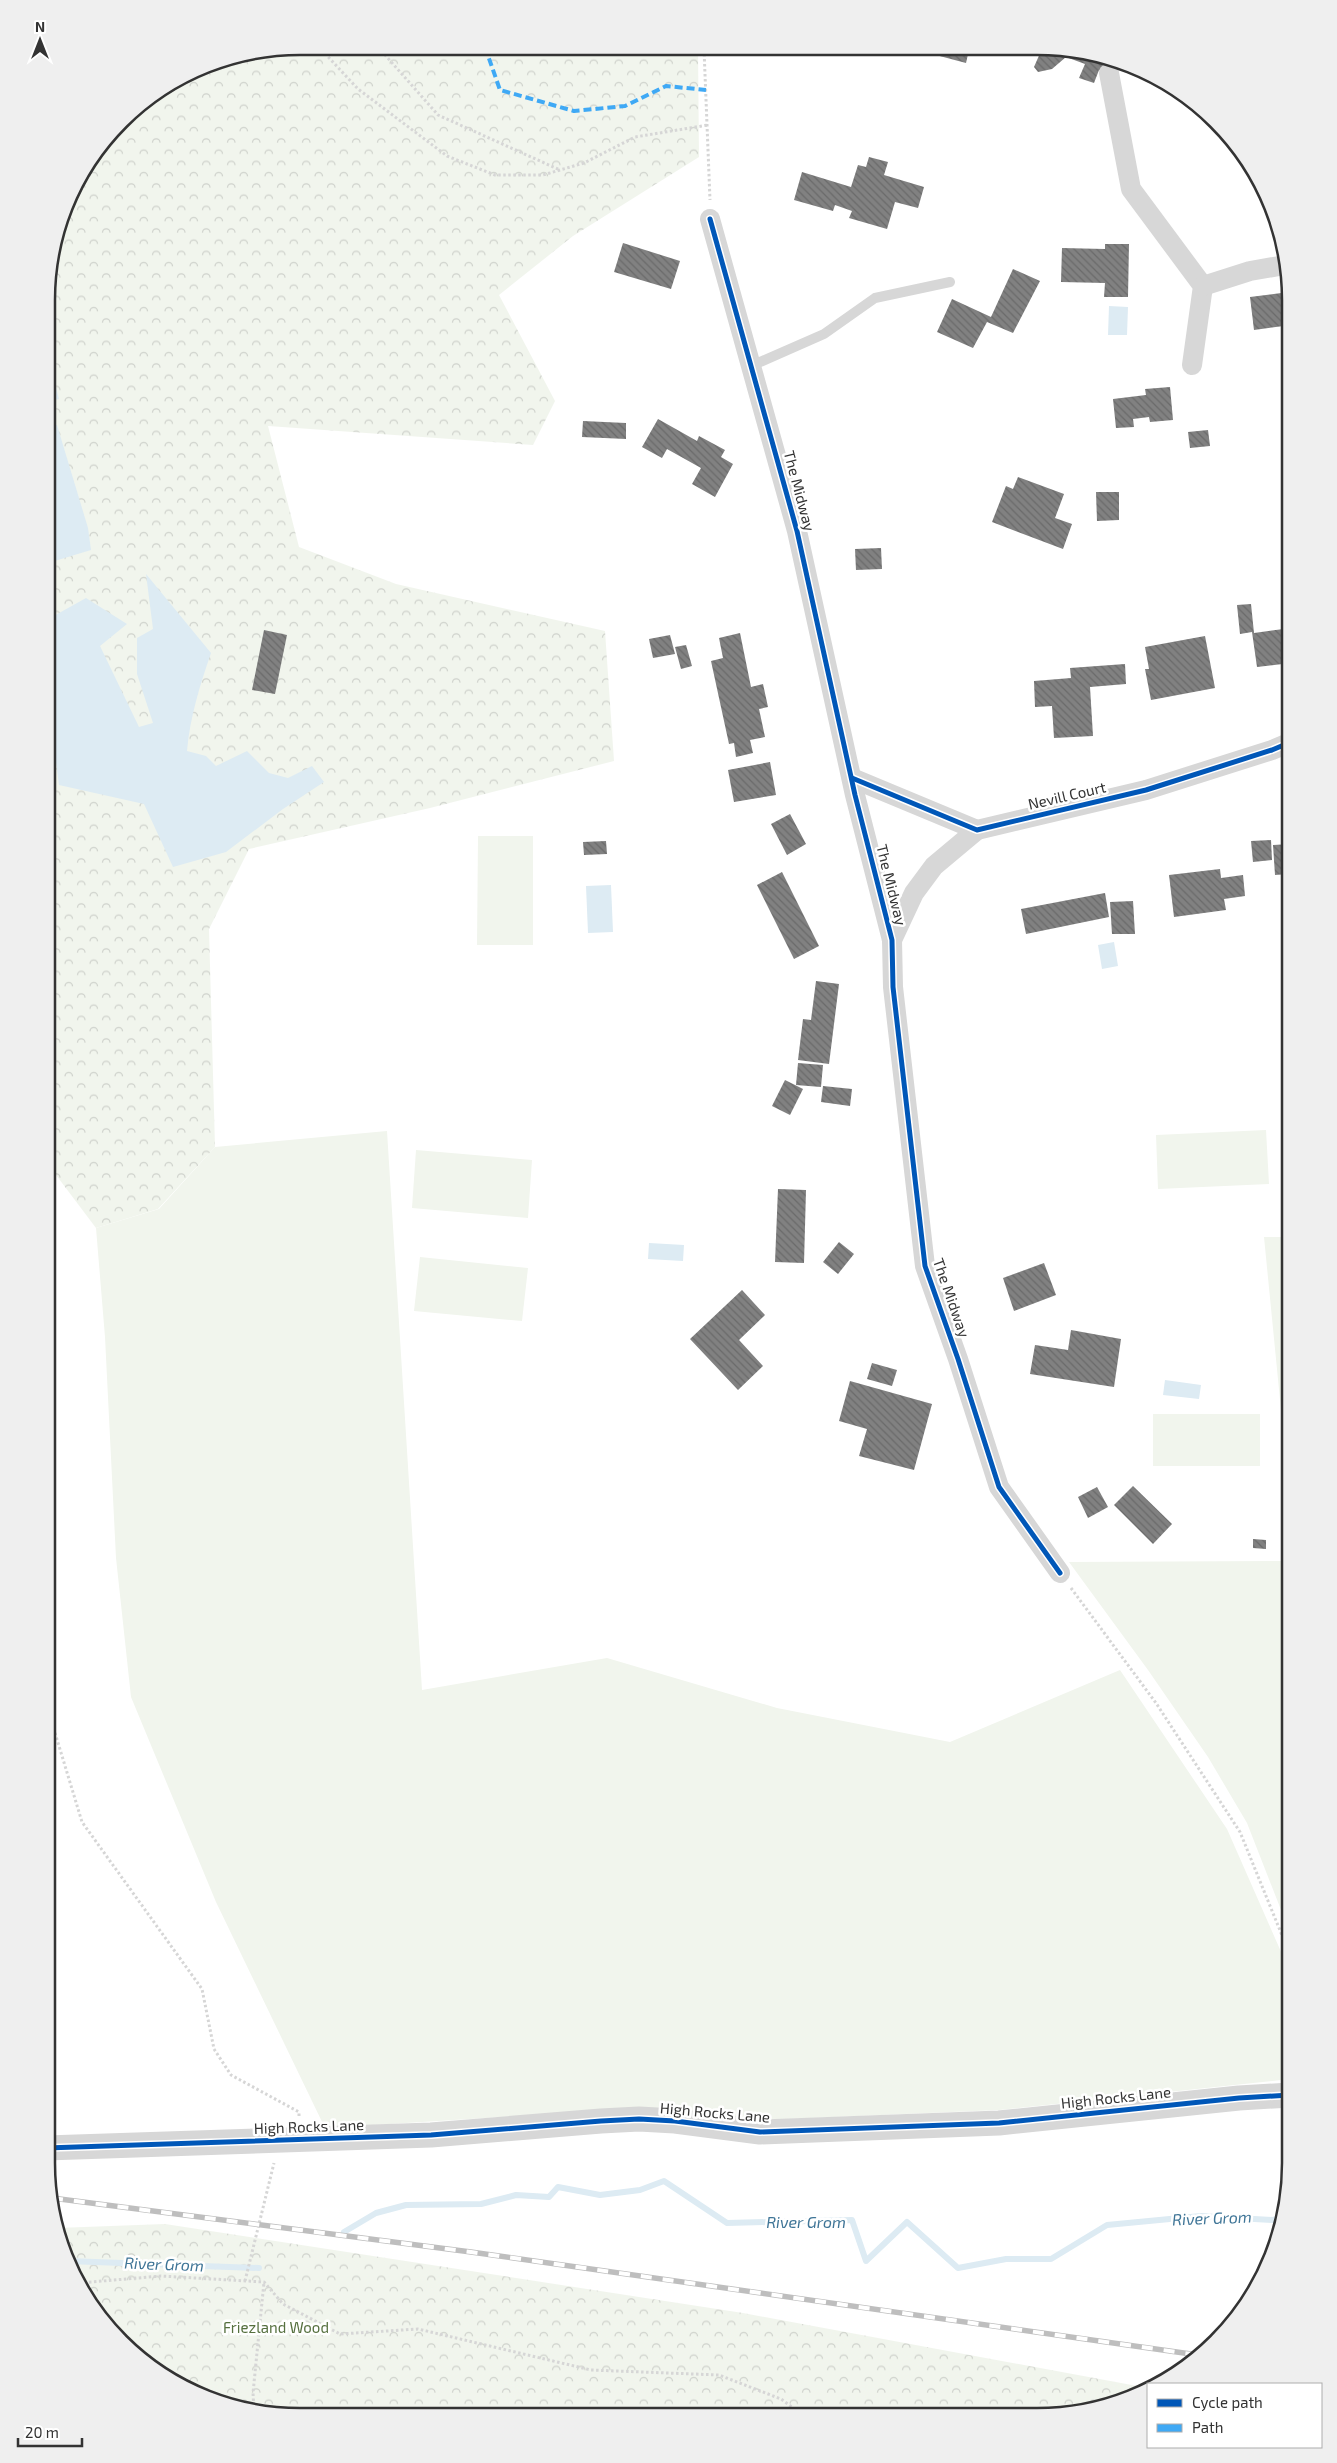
<svg xmlns="http://www.w3.org/2000/svg" width="1337" height="2463" font-family="'Exo 2',sans-serif">
	<defs>
		<pattern id="forest-crowns" width="20" height="18" patternUnits="userSpaceOnUse" patternTransform="scale(1.25)"><rect width="20" height="18" fill="#f1f5ed"/><path d="M2 6a3 3 0 1 1 6 0M12 15a3 3 0 1 1 6 0" fill="none" stroke="#cfd2cc"/></pattern>
		<pattern id="building-back-hatch" width="6" height="6" patternUnits="userSpaceOnUse" patternTransform="scale(1.25)"><rect width="6" height="6" fill="#818181"/><path d="M-1 5l2 2M0 0l6 6M5-1l2 2" fill="none" stroke="#6a6a6a"/></pattern>
	</defs>
	<rect width="100%" height="100%" fill="#fff"/>
	<g fill="#f1f5ed">
		<polygon points="478,836 533,836 533,945 477,945"/>
		<polygon points="1266,1130 1269,1184 1158,1189 1156,1135"/>
		<polygon points="387,1131 422,1690 607,1658 777,1708 950,1742 1120,1670 1227,1829 1282,1954 1290,1967 1290,2079 999,2110 763,2120 551,2114 325,2128 216,1902 131,1697 116,1558 105,1337 96,1228 159,1209 215,1147"/>
		<polygon points="416,1150 532,1160 528,1218 412,1208"/>
		<polygon points="1264,1237 1290,1237 1290,1933 1247,1823 1208,1757 1148,1670 1069,1562 1290,1561 1282,1420"/>
		<polygon points="420,1257 528,1268 522,1321 414,1311"/>
		<rect x="1153" y="1414" width="107" height="52"/>
	</g>
	<g fill="url(#forest-crowns)">
		<polygon points="300,46 698,49 699,157 573,236 499,295 555,401 533,445 268,426 299,547 396,584 605,631 614,761 430,808 249,849 209,929 215,1147 158,1209 96,1228 56,1175 47,1131 48,268 73,188 133,110 203,65"/>
		<polygon points="165,2224 743,2313 1148,2388 1119,2403 1037,2417 267,2415 203,2397 145,2364 89,2304 60,2245 57,2228"/>
	</g>
	<g fill="#ddebf3">
		<polygon points="1109,306 1128,307 1127,335 1108,335"/>
		<polygon points="48,356 59,399 48,402"/>
		<polygon points="48,425 57,425 88,528 91,550 48,563"/>
		<path d="M146,574l65,79c-11,32 -21,64 -24,98l19,5 10,10 31,-15 22,22 19,5 24,-12 12,16 -41,27 -57,43 -53,15 -29,-63 -85,-19 -11,-82v-48l4,-38 34,-19 41,26 -27,22 39,81 14,-4 -16,-49v-36l16,-9z"/>
		<polygon points="611,885 613,932 588,933 586,886"/>
		<polygon points="1114,942 1118,966 1102,969 1098,945"/>
		<polygon points="649,1243 684,1245 683,1261 648,1259"/>
		<polygon points="1165,1380 1201,1385 1199,1399 1163,1395"/>
	</g>
	<g fill="none" stroke-linecap="round" stroke-linejoin="round">
		<g stroke="#ddebf3" stroke-width="6">
			<polyline points="344,2232 376,2213 406,2205 481,2204 516,2195 549,2197 558,2187 600,2195 640,2190 664,2181 727,2223 852,2220 866,2261 907,2222 958,2268 1006,2259 1051,2259 1107,2225 1201,2216 1273,2220 1281,2217"/>
			<polyline points="68,2261 259,2268"/>
		</g>
	</g>
	<g fill="url(#building-back-hatch)">
		<polygon points="917,50 969,50 966,63"/>
		<polygon points="1041,51 1086,51 1109,59 1104,72 1099,70 1094,83 1079,78 1085,64 1066,57 1052,69 1038,72 1034,67"/>
		<polygon points="869,157 888,162 884,175 924,187 918,208 895,202 887,229 849,218 852,211 835,205 833,211 794,200 802,172 851,187 858,165 866,167"/>
		<polygon points="623,243 680,261 671,289 614,272"/>
		<polygon points="1105,244 1129,244 1128,297 1104,297 1105,283 1061,282 1062,248 1105,249"/>
		<polygon points="1013,269 1040,281 1013,333 987,322 973,348 937,332 952,299 991,317"/>
		<polygon points="1289,292 1291,325 1254,330 1250,297"/>
		<polygon points="1170,387 1173,420 1150,422 1149,417 1133,419 1134,427 1116,428 1113,399 1146,395 1145,389"/>
		<polygon points="658,419 697,441 699,436 725,450 721,457 733,464 715,497 692,484 701,468 667,449 662,458 642,447"/>
		<polygon points="583,421 626,423 626,439 582,437"/>
		<polygon points="1208,430 1210,446 1190,448 1188,432"/>
		<polygon points="1018,477 1064,494 1055,518 1072,524 1063,549 992,522 1006,486 1013,489"/>
		<polygon points="1096,492 1119,492 1119,520 1097,521"/>
		<polygon points="881,548 882,569 856,570 855,549"/>
		<polygon points="1251,604 1254,633 1291,628 1291,663 1257,667 1252,632 1240,634 1237,605"/>
		<polygon points="264,630 287,635 275,694 252,690"/>
		<polygon points="740,633 751,687 763,684 768,707 759,709 765,737 750,740 753,753 736,757 734,743 729,744 711,661 723,658 719,638"/>
		<polygon points="670,635 675,654 653,658 649,639"/>
		<polygon points="1205,636 1215,688 1151,700 1145,669 1149,669 1145,647"/>
		<polygon points="686,645 692,666 681,669 675,647"/>
		<polygon points="1125,664 1126,684 1090,687 1093,736 1054,738 1052,706 1035,707 1034,681 1071,678 1070,668"/>
		<polygon points="770,762 776,795 734,802 728,770"/>
		<polygon points="790,814 806,844 787,855 771,824"/>
		<polygon points="1271,840 1272,860 1253,862 1251,841"/>
		<polygon points="606,841 607,854 584,855 583,842"/>
		<polygon points="1291,844 1291,878 1289,878 1288,874 1275,875 1273,845"/>
		<polygon points="1220,869 1221,878 1243,875 1245,896 1224,899 1226,910 1174,917 1169,875"/>
		<polygon points="782,872 819,946 794,959 757,885"/>
		<polygon points="1105,893 1109,917 1026,934 1021,909"/>
		<polygon points="1133,901 1135,934 1112,934 1110,902"/>
		<polygon points="816,981 839,984 829,1064 798,1060 803,1019 811,1020"/>
		<polygon points="798,1063 823,1065 821,1087 796,1085"/>
		<polygon points="785,1080 803,1089 790,1115 772,1106"/>
		<polygon points="823,1086 852,1089 850,1106 821,1102"/>
		<polygon points="778,1189 806,1190 804,1263 775,1262"/>
		<polygon points="839,1242 854,1254 838,1274 823,1262"/>
		<polygon points="1044,1263 1056,1295 1014,1311 1003,1278"/>
		<polygon points="742,1290 765,1315 739,1340 763,1366 738,1390 690,1339"/>
		<polygon points="1071,1330 1121,1339 1114,1387 1030,1374 1035,1345 1068,1350"/>
		<polygon points="872,1363 897,1370 892,1386 867,1379"/>
		<polygon points="850,1381 932,1404 914,1470 859,1456 867,1429 839,1421"/>
		<polygon points="1133,1486 1172,1524 1153,1544 1114,1505"/>
		<polygon points="1097,1487 1108,1507 1088,1518 1078,1497"/>
		<polygon points="1253,1539 1266,1540 1266,1549 1253,1548"/>
	</g>
	<g fill="none" stroke-linecap="round" stroke-linejoin="round">
		<g stroke="#d6d6d6" stroke-width="3" stroke-dasharray="2.5 2.5" stroke-linecap="butt">
			<polyline points="318,46 358,89 447,156 495,175 543,175 584,163 635,137 708,125"/>
			<polyline points="378,47 438,115 560,170"/>
			<polyline points="704,49 710,200"/>
			<polyline points="1071,1588 1156,1703 1240,1832 1290,1955"/>
			<polyline points="47,1654 49,1661 49,1713 82,1822 202,1989 214,2049 231,2075 299,2112 299,2117"/>
			<polyline points="245,2281 274,2163"/>
			<polyline points="79,2283 161,2276 264,2282 283,2304 340,2334 418,2329 591,2370 719,2375 781,2399 804,2416"/>
			<polyline points="254,2411 253,2393 264,2282"/>
		</g>
		<polyline stroke="#d7d7d7" stroke-width="10" points="751,366 824,334 875,298 950,282"/>
		<g stroke="#d7d7d7" stroke-width="20">
			<polyline points="1109,73 1131,189 1203,286 1192,365"/>
			<polyline points="710,219 797,531 855,795 892,940 893,987 925,1266 958,1359 999,1487 1060,1573"/>
			<polyline points="1203,286 1250,271 1285,265"/>
			<polyline points="852,778 977,830 1146,790 1272,750 1291,742"/>
			<polyline points="892,940 914,893 934,866 977,830"/>
		</g>
		<polyline stroke="#d7d7d7" stroke-width="25" points="46,2148 431,2135 601,2121 639,2119 675,2121 760,2132 999,2123 1239,2098 1290,2095"/>
		<g stroke="#bebebe" stroke-width="5.5">
			<polyline id="rail" points="52,2198 471,2252 1198,2355"/>
		</g>
		<use href="#rail" stroke="#fff" stroke-width="4" stroke-dasharray="11" stroke-linecap="butt"/>
		<polyline stroke="#3fa9f5" stroke-width="4" stroke-dasharray="8 4" stroke-linecap="butt" points="485,47 500,90 574,111 625,106 666,86 706,90"/>
		<g stroke="#fff" stroke-width="8">
			<g id="cycleway">
				<polyline points="710,219 797,531 855,795 892,940 893,987 925,1266 958,1359 999,1487 1060,1573"/>
				<polyline points="852,778 977,830 1146,790 1272,750 1291,742"/>
				<polyline points="46,2148 431,2135 601,2121 639,2119 675,2121 760,2132 999,2123 1239,2098 1290,2095"/>
			</g>
		</g>
		<use href="#cycleway" stroke="#0057b8" stroke-width="5"/>
	</g>
	<g text-anchor="middle" stroke-width="5" stroke-linejoin="round" paint-order="stroke">
		<g font-size="15" fill="#333" stroke="#fff">
			<text transform="translate(799 491) rotate(75)" y="5">The Midway</text>
			<text transform="translate(1067 796) rotate(-13)" y="5">Nevill Court</text>
			<text transform="translate(891 885) rotate(76)" y="5">The Midway</text>
			<text transform="translate(951 1298) rotate(71)" y="5">The Midway</text>
			<text transform="translate(1116 2098) rotate(-6)" y="5">High Rocks Lane</text>
			<text transform="translate(715 2113) rotate(5)" y="5">High Rocks Lane</text>
			<text transform="translate(309 2127) rotate(-2)" y="5">High Rocks Lane</text>
		</g>
		<g font-size="15" fill="#56703f" stroke="#fff">
			<text x="276" y="2333">Friezland Wood</text>
		</g>
		<g font-size="16" font-style="italic" fill="#3f7597" stroke="#fff">
			<text transform="translate(1212 2218) rotate(-2)" y="6">River Grom</text>
			<text x="806" y="2228">River Grom</text>
			<text transform="translate(164 2264) rotate(2)" y="6">River Grom</text>
		</g>
	</g>
	<path d="M0 0H1337V2463H0ZM300 55H1037A245 245 0 0 1 1282 300V2163A245 245 0 0 1 1037 2408H300A245 245 0 0 1 55 2163V300A245 245 0 0 1 300 55Z" fill="#efefef" fill-rule="evenodd"/>
	<path fill="none" stroke="#333" stroke-width="2.5" d="M300 55H1037A245 245 0 0 1 1282 300V2163A245 245 0 0 1 1037 2408H300A245 245 0 0 1 55 2163V300A245 245 0 0 1 300 55Z"/>
	<rect x="1147" y="2383" width="175" height="65" fill="#ffffff" stroke="#adadad"/>
	<rect x="1157" y="2399" width="25" height="8" fill="#0057b8" stroke="#adadad"/>
	<text x="1192" y="2408" font-size="15" fill="#333333">Cycle path</text>
	<rect x="1157" y="2424" width="25" height="8" fill="#3fa9f5" stroke="#adadad"/>
	<text x="1192" y="2433" font-size="15" fill="#333333">Path</text>
	<g transform="translate(40 40)" stroke="#ffffff" stroke-width="4" paint-order="stroke">
	<path d="M0-4L9 19L0 12L-9 19Z" fill="#333333"/>
	<text y="-8" font-size="14" font-weight="bold" text-anchor="middle" fill="#333333">N</text>
	</g>
	<path d="M18 2438v8h64v-8" fill="none" stroke="#333333" stroke-width="2.5"/>
	<text x="25" y="2438" font-size="15" fill="#333333" stroke="#ffffff" stroke-width="4" paint-order="stroke">20 m</text>
</svg>
